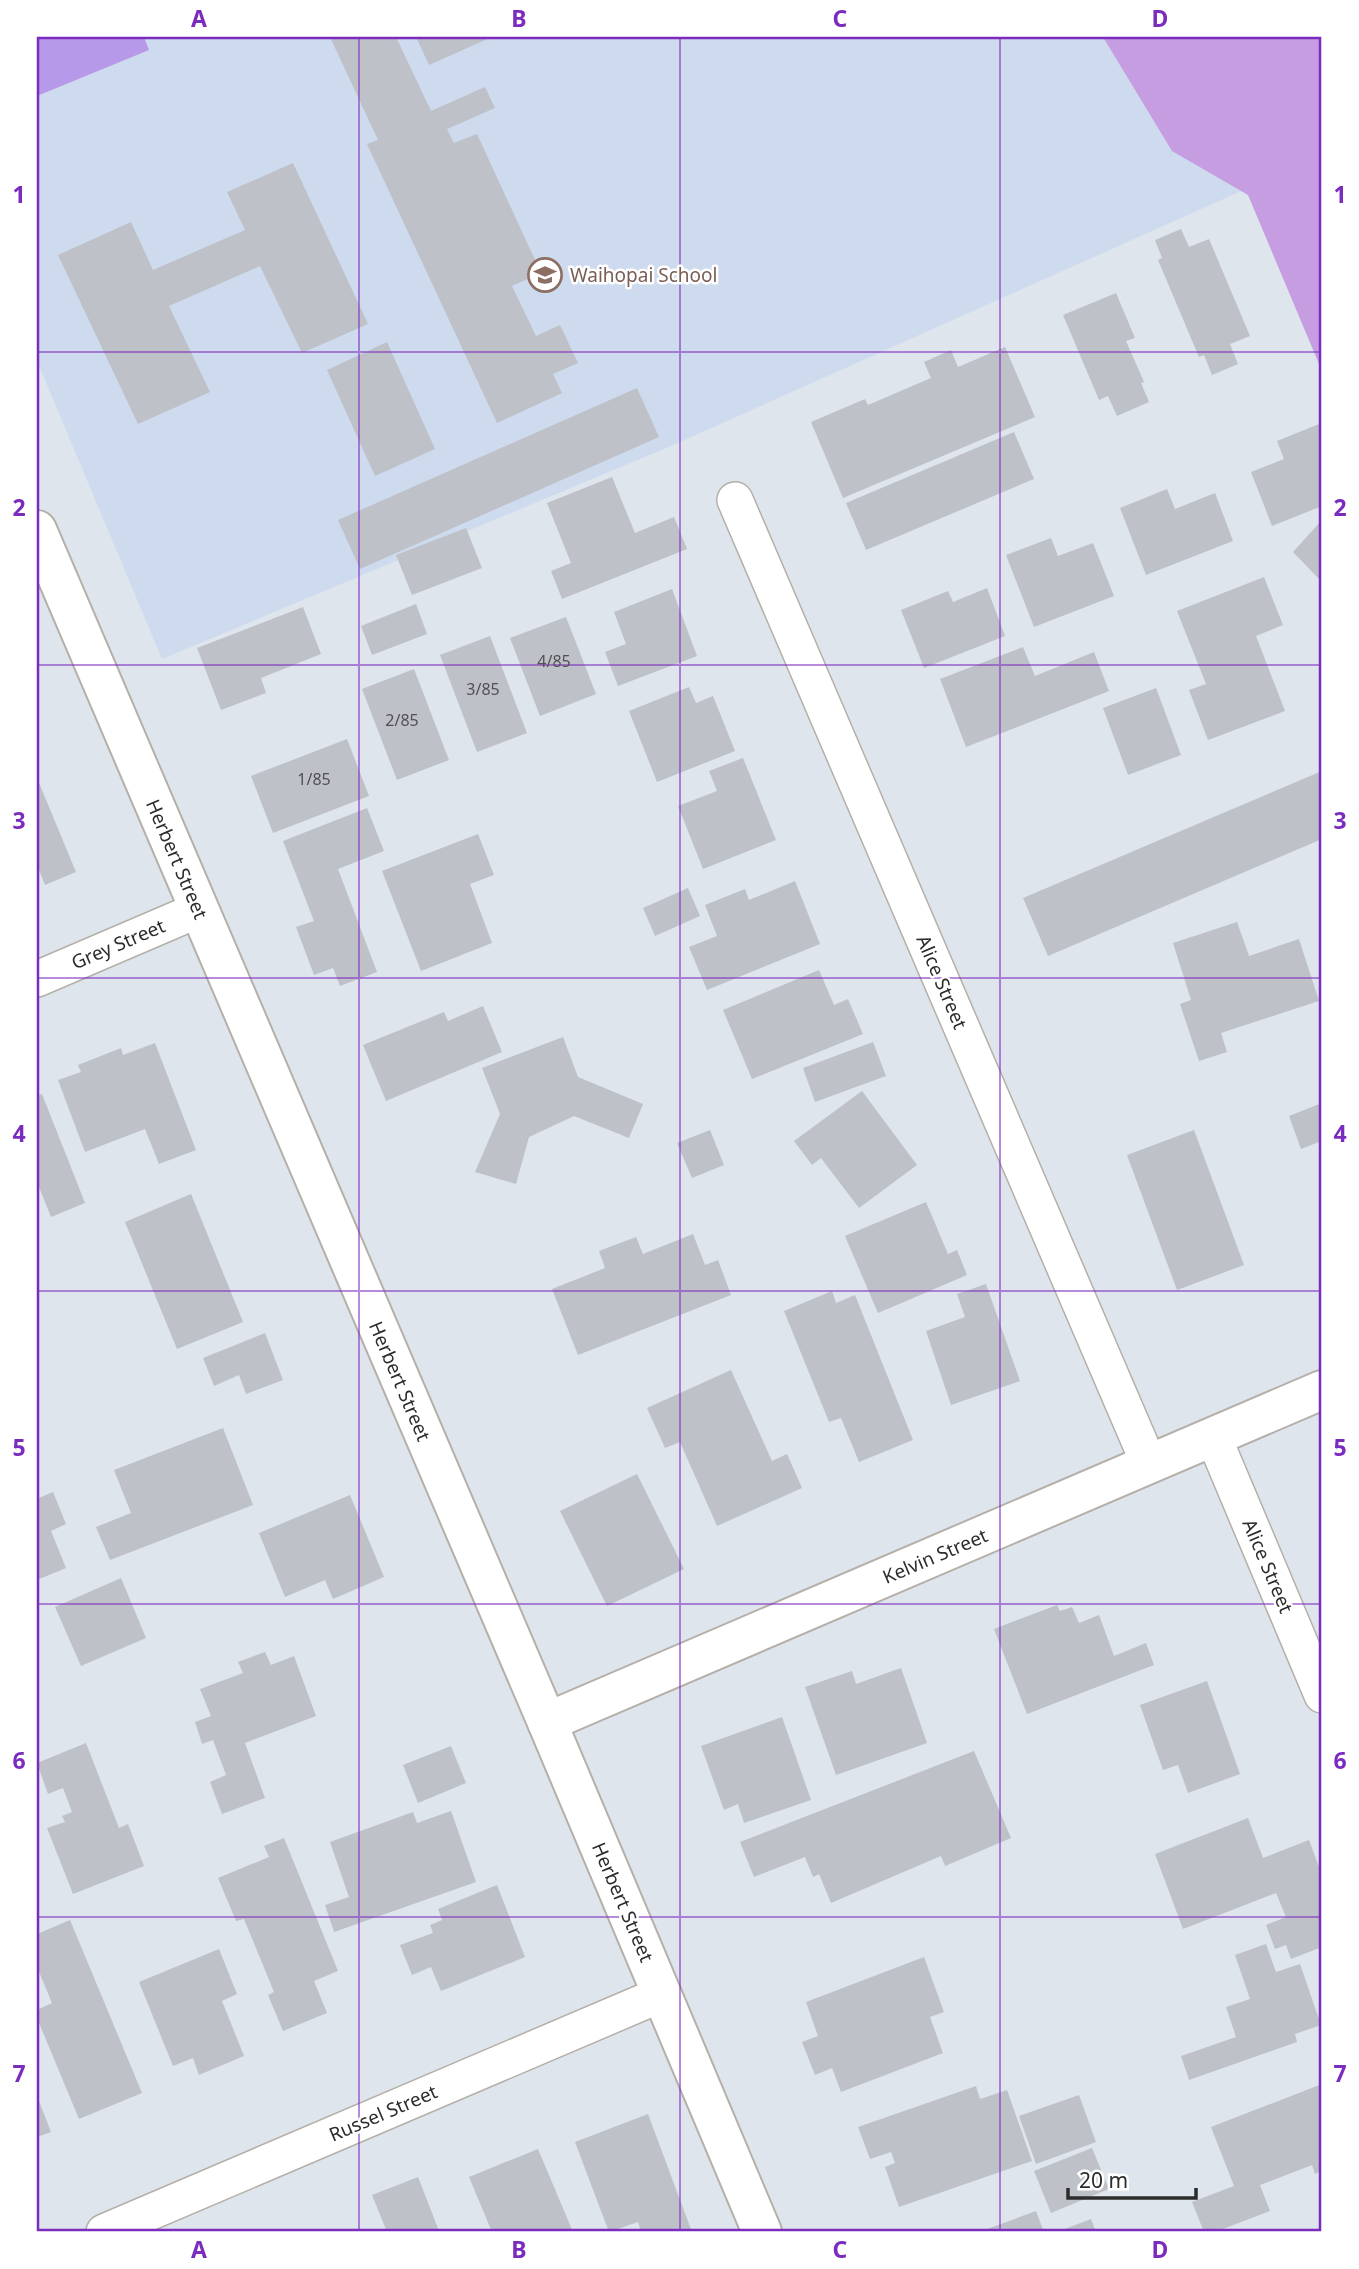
<svg xmlns="http://www.w3.org/2000/svg" width="1359" height="2269" font-family="'Noto Sans',sans-serif">
	<rect width="100%" height="100%" fill="#dee5ed"/>
	<polygon fill="#cedaee" points="37,37 1181,37 1246,189 671,446 162,659 37,361"/>
	<polygon fill="#c69de1" points="1103,37 1322,37 1322,371 1248,195 1172,151"/>
	<polygon fill="#b699e8" points="37,37 144,37 149,50 37,96"/>
	<g fill="#bec1c8">
		<polygon points="330,37 396,37 431,111 485,87 495,108 447,129 454,143 477,134 541,273 512,286 536,336 560,325 578,363 553,374 562,393 497,423 367,144 378,140"/>
		<polygon points="416,37 492,37 429,65"/>
		<polygon points="293,163 368,324 302,353 260,266 169,306 210,392 138,424 58,255 131,222 153,270 245,230 227,192"/>
		<polygon points="1181,229 1189,247 1209,239 1250,336 1230,344 1238,364 1212,375 1204,355 1199,357 1158,260 1162,258 1155,240"/>
		<polygon points="1116,293 1135,338 1126,341 1144,382 1141,383 1149,402 1117,416 1108,396 1099,400 1063,315"/>
		<polygon points="387,342 435,449 375,476 327,370"/>
		<polygon points="1005,347 1035,417 843,498 811,422 865,399 868,405 931,378 924,362 951,350 958,367"/>
		<polygon points="637,388 659,437 360,569 338,520"/>
		<polygon points="1319,424 1322,433 1322,506 1272,526 1251,472 1284,459 1277,441"/>
		<polygon points="1014,432 1034,479 866,550 846,503"/>
		<polygon points="612,477 635,533 674,517 687,549 562,599 551,571 571,563 547,503"/>
		<polygon points="1167,489 1175,509 1215,493 1233,541 1146,575 1120,508"/>
		<polygon points="1322,520 1322,582 1293,552"/>
		<polygon points="466,528 482,568 412,595 396,555"/>
		<polygon points="1051,538 1058,556 1093,543 1114,596 1034,627 1006,555"/>
		<polygon points="1264,577 1283,625 1256,636 1285,711 1208,740 1189,690 1206,684 1177,611"/>
		<polygon points="987,588 1005,636 924,668 901,610 948,591 953,602"/>
		<polygon points="672,589 697,656 618,686 605,652 626,644 614,612"/>
		<polygon points="416,604 427,634 372,655 361,626"/>
		<polygon points="303,607 321,654 261,678 266,693 221,710 197,648"/>
		<polygon points="566,617 596,694 540,716 510,638"/>
		<polygon points="490,636 527,733 477,752 440,655"/>
		<polygon points="1023,647 1035,676 1094,652 1109,691 966,747 940,679"/>
		<polygon points="414,669 449,760 397,780 362,689"/>
		<polygon points="689,687 696,703 713,696 735,751 657,782 629,711"/>
		<polygon points="1156,688 1181,755 1128,775 1103,708"/>
		<polygon points="347,739 369,796 273,833 251,776"/>
		<polygon points="743,758 776,840 703,869 678,806 717,791 709,771"/>
		<polygon points="1322,771 1322,839 1048,956 1023,898"/>
		<polygon points="37,778 76,872 45,885 37,865"/>
		<polygon points="367,808 384,851 338,869 377,972 340,986 333,968 314,975 296,927 314,921 283,841"/>
		<polygon points="478,834 494,875 470,884 492,943 421,971 382,871"/>
		<polygon points="795,881 820,944 707,990 689,947 717,936 705,905 745,889 749,900"/>
		<polygon points="688,888 700,916 655,936 643,908"/>
		<polygon points="1237,922 1249,956 1299,939 1319,1001 1221,1033 1227,1052 1199,1061 1180,1004 1191,1000 1173,943"/>
		<polygon points="819,970 834,1005 848,999 863,1034 752,1079 723,1010"/>
		<polygon points="483,1006 502,1052 386,1101 363,1045 444,1012 448,1021"/>
		<polygon points="563,1037 578,1077 643,1104 629,1138 574,1116 529,1137 516,1184 475,1172 500,1114 482,1068"/>
		<polygon points="873,1042 886,1076 815,1102 803,1068"/>
		<polygon points="155,1043 196,1150 159,1164 145,1129 85,1152 58,1080 81,1072 78,1065 121,1048 123,1055"/>
		<polygon points="862,1091 917,1165 859,1208 821,1158 812,1165 794,1141"/>
		<polygon points="42,1094 85,1203 51,1217 37,1182 37,1096"/>
		<polygon points="1322,1103 1322,1149 1319,1142 1301,1149 1289,1116"/>
		<polygon points="710,1130 724,1165 692,1178 677,1143"/>
		<polygon points="1194,1130 1244,1265 1177,1290 1127,1155"/>
		<polygon points="191,1194 243,1322 177,1349 125,1222"/>
		<polygon points="926,1202 948,1254 957,1250 967,1275 878,1313 845,1236"/>
		<polygon points="693,1234 705,1265 718,1260 731,1295 578,1355 552,1289 605,1268 599,1251 636,1237 643,1254"/>
		<polygon points="986,1284 1020,1381 951,1405 926,1331 965,1317 957,1294"/>
		<polygon points="832,1291 836,1303 855,1295 913,1440 859,1462 841,1418 829,1422 784,1311"/>
		<polygon points="265,1333 283,1380 246,1394 239,1375 214,1386 203,1358"/>
		<polygon points="731,1370 772,1461 787,1454 802,1488 717,1526 680,1442 665,1448 647,1408"/>
		<polygon points="223,1428 253,1505 110,1560 96,1527 131,1513 114,1470"/>
		<polygon points="637,1474 684,1569 607,1606 560,1511"/>
		<polygon points="53,1492 66,1524 51,1531 66,1568 37,1580 37,1493 39,1498"/>
		<polygon points="350,1495 384,1577 333,1599 325,1580 285,1597 259,1533"/>
		<polygon points="121,1578 146,1638 81,1666 55,1607"/>
		<polygon points="1057,1605 1060,1611 1072,1607 1079,1623 1099,1615 1114,1656 1146,1643 1154,1665 1027,1714 994,1629"/>
		<polygon points="265,1652 271,1665 294,1656 316,1716 245,1743 265,1798 222,1814 210,1782 226,1775 213,1740 202,1744 195,1722 211,1716 200,1689 243,1673 238,1662"/>
		<polygon points="901,1668 927,1743 836,1775 805,1687 852,1671 856,1684"/>
		<polygon points="1207,1681 1240,1774 1188,1793 1178,1765 1163,1770 1140,1705"/>
		<polygon points="782,1717 811,1800 744,1823 738,1804 724,1810 701,1746"/>
		<polygon points="86,1743 119,1828 128,1824 144,1866 73,1894 47,1828 65,1822 62,1816 72,1812 63,1788 48,1794 37,1763"/>
		<polygon points="451,1746 466,1783 418,1803 403,1765"/>
		<polygon points="974,1751 1011,1838 945,1866 941,1856 831,1903 819,1874 813,1877 805,1857 754,1877 740,1842"/>
		<polygon points="451,1811 476,1882 334,1932 325,1905 349,1897 330,1842 413,1812 417,1823"/>
		<polygon points="1248,1818 1263,1858 1309,1840 1322,1875 1322,1947 1291,1959 1286,1945 1275,1949 1266,1925 1286,1917 1276,1893 1183,1929 1155,1854"/>
		<polygon points="284,1838 338,1971 314,1981 327,2013 283,2031 268,1995 274,1992 244,1919 236,1921 218,1878 269,1857 264,1846"/>
		<polygon points="497,1885 525,1957 441,1991 431,1967 412,1975 400,1945 433,1933 430,1925 442,1920 438,1909"/>
		<polygon points="70,1920 142,2093 79,2119 37,2018 37,2010 52,2003 37,1967 37,1934"/>
		<polygon points="1266,1944 1276,1972 1300,1964 1321,2025 1295,2034 1297,2042 1189,2080 1181,2056 1236,2037 1226,2007 1250,1999 1235,1955"/>
		<polygon points="219,1949 237,1994 222,2001 244,2056 199,2075 193,2058 173,2066 139,1982"/>
		<polygon points="924,1957 944,2012 930,2017 943,2053 841,2092 832,2068 815,2075 802,2042 818,2036 806,2002"/>
		<polygon points="1322,2084 1322,2171 1315,2174 1312,2165 1260,2185 1270,2211 1215,2232 1204,2232 1192,2202 1234,2186 1211,2127"/>
		<polygon points="976,2086 980,2099 1007,2090 1032,2161 899,2207 885,2167 895,2163 891,2152 870,2159 858,2127"/>
		<polygon points="1079,2095 1096,2142 1036,2164 1019,2116"/>
		<polygon points="37,2096 51,2132 37,2137"/>
		<polygon points="648,2114 692,2232 641,2232 638,2222 609,2232 575,2142"/>
		<polygon points="1092,2148 1109,2189 1051,2213 1034,2171"/>
		<polygon points="538,2149 573,2232 492,2232 469,2177"/>
		<polygon points="418,2177 439,2231 387,2232 372,2195"/>
		<polygon points="1036,2211 1044,2232 979,2232"/>
		<polygon points="1091,2219 1096,2232 1057,2232"/>
	</g>
	<g fill="none" stroke-linecap="round" stroke-linejoin="round">
		<g stroke="#b4b0a8" stroke-width="38">
			<g id="street">
				<polyline points="735,500 1149,1464"/>
				<polyline points="37,979 198,910"/>
				<polyline points="1213,1436 1322,1695"/>
				<polyline points="104,2232 662,1994"/>
			</g>
		</g>
		<g stroke="#b4b0a8" stroke-width="42">
			<g id="secondary">
				<polyline points="37,530 547,1722 762,2232"/>
				<polyline points="547,1722 1322,1390"/>
			</g>
		</g>
		<use href="#street" stroke="#fff" stroke-width="35"/>
		<use href="#secondary" stroke="#fff" stroke-width="38"/>
	</g>
	<path fill="none" stroke="#7b2cbf" stroke-width="2" stroke-opacity="0.55" d="M359,37v2195M680,37v2195M1000,37v2195M37,352h1285M37,665h1285M37,978h1285M37,1291h1285M37,1604h1285M37,1917h1285"/>
	<defs>
		<g id="school-ring" transform="scale(1.75)"><circle r="9.5" fill="#fff" stroke="#8d6e63" stroke-width="1.5"/><path d="M0-5L7-2L0 1L-7-2ZM-4 1L0 2.5L4 1V4Q0 6-4 4Z" fill="#8d6e63"/></g>
	</defs>
	<g fill-rule="evenodd">
		<use href="#school-ring" x="545" y="275"/>
	</g>
	<g text-anchor="middle" stroke-width="5" stroke-linejoin="round" paint-order="stroke">
		<g font-size="16" fill="#505153">
			<text x="554" y="667">4/85</text>
			<text x="483" y="695">3/85</text>
			<text x="402" y="726">2/85</text>
			<text x="314" y="785">1/85</text>
		</g>
		<g font-size="19" fill="#785e54" stroke="#fff" text-anchor="start">
			<text x="570" y="282">Waihopai School</text>
		</g>
		<g font-size="19" fill="#2c2c2c" stroke="#fff">
			<text transform="translate(177 859) rotate(67)" y="7">Herbert Street</text>
			<text transform="translate(118 944) rotate(-23)" y="7">Grey Street</text>
			<text transform="translate(942 982) rotate(67)" y="7">Alice Street</text>
			<text transform="translate(400 1381) rotate(67)" y="7">Herbert Street</text>
			<text transform="translate(935 1556) rotate(-23)" y="7">Kelvin Street</text>
			<text transform="translate(1268 1566) rotate(67)" y="7">Alice Street</text>
			<text transform="translate(623 1902) rotate(67)" y="7">Herbert Street</text>
			<text transform="translate(383 2113) rotate(-23)" y="7">Russel Street</text>
		</g>
	</g>
	<rect width="1359" height="2269" fill="none" stroke="#ffffff" stroke-width="77"/>
	<path d="M1068 2188v10h128v-10" fill="none" stroke="#2c2c2c" stroke-width="3.5"/>
	<text x="1079" y="2188" font-size="21" fill="#2c2c2c" stroke="#ffffff" stroke-width="5" paint-order="stroke">20 m</text>
	<rect x="38" y="38" width="1282" height="2192" fill="none" stroke="#7b2cbf" stroke-width="2.5"/>
	<g font-size="23" text-anchor="middle" font-weight="bold" fill="#7b2cbf">
		<text x="199" y="27">A</text>
		<text x="519" y="27">B</text>
		<text x="840" y="27">C</text>
		<text x="1160" y="27">D</text>
		<text x="19" y="203">1</text>
		<text x="1340" y="203">1</text>
		<text x="19" y="516">2</text>
		<text x="1340" y="516">2</text>
		<text x="19" y="829">3</text>
		<text x="1340" y="829">3</text>
		<text x="19" y="1142">4</text>
		<text x="1340" y="1142">4</text>
		<text x="19" y="1456">5</text>
		<text x="1340" y="1456">5</text>
		<text x="19" y="1769">6</text>
		<text x="1340" y="1769">6</text>
		<text x="19" y="2082">7</text>
		<text x="1340" y="2082">7</text>
		<text x="199" y="2258">A</text>
		<text x="519" y="2258">B</text>
		<text x="840" y="2258">C</text>
		<text x="1160" y="2258">D</text>
	</g>
</svg>
